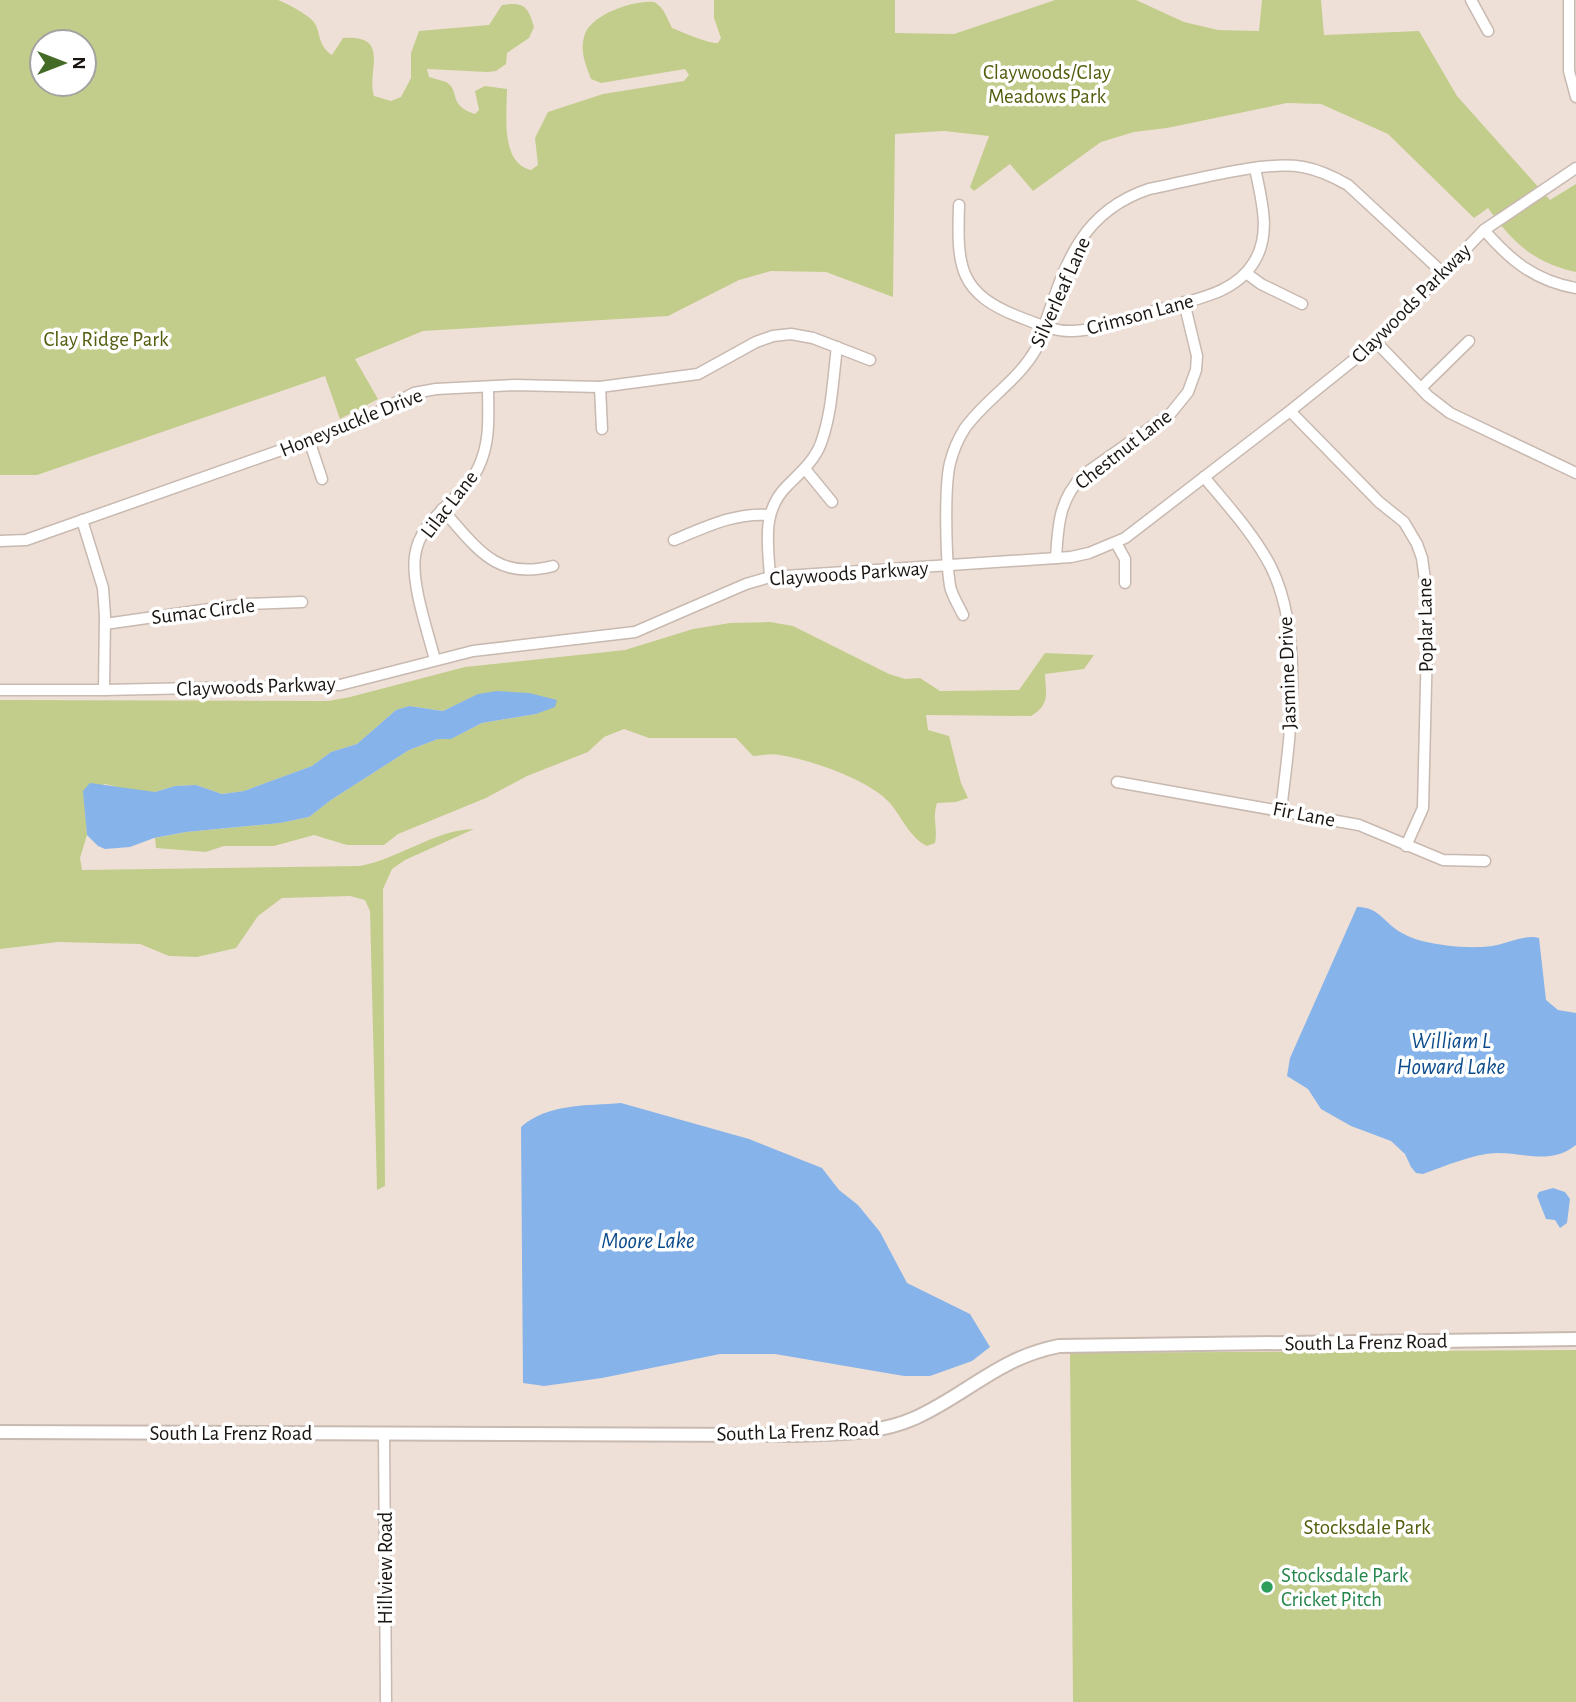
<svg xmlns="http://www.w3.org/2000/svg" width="1576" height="1702" font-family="'Alegreya Sans',sans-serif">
	<rect width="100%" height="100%" fill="#efe0d7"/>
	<g fill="#c2cd8b" fill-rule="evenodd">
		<path d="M0,0h278c8,3 29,14 35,21 9,11 3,23 19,34l11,-17c49,-4 23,34 31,58l17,5 10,-4 10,-19v-25l8,-22 70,-6 13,-20c22,-3 26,1 32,22l-5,11 -22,15 -1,11 -10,7 -9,1 -60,-3 2,8c5,2 12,3 17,5 15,9 1,23 29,32l4,-4 -4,-19 10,-5 22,3c0,25 -7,74 24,81l7,-5 -3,-27 13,-26 55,-18 81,-13 5,-6 -4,-6 -84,14 -10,-4c-5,-14 -11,-26 -7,-42 5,-22 49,-37 70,-35 10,5 13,16 18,26 10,4 37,16 46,15l3,-5 -7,-20v-18h181v33l59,1 101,-34h81l48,22 34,8 41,1 3,-31h59l3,35 95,-4 38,65 93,104 26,-16v88c-42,-9 -64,-30 -88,-64l-14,10 -86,-84 -67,-30 -34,-1 -120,25 -33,4 -33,10 -68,49 -23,-27 -36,27 -4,-4 19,-51 -45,-5 -49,3 -2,163 -67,-25 -55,-1 -32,9 -71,36 -245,15 -68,28 23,40 -38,20 -15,-43 -288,99h-37zM42,42h42v42h-42z"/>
		<path d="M770,622l23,4 96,48 16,5 15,-1 20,13 79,-1 26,-37 49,2 -10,14 -39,5c1,20 5,31 -14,42l-105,-1 2,15 21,6 12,47 7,15 -12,4 -19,1c-5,16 1,24 -2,40l-8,3c-18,-9 -25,-29 -38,-44 -22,-23 -78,-42 -109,-47 -8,-2 -18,0 -27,1l-17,-18h-87l-25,-9 -20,8 -16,15 -61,24 -41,22 -88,36 -14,11h-37l-33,-10 -40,11h-50l-18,6 -50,-4 -1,-10 31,-6 94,-9 29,-6 22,-17 78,-50 29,-11h13l31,-16 54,-9 -57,-20 -36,17 -34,-5 -13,4 -39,34 -26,8 -19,14 -68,25 -22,3 -26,-9 -21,1 -20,6 -22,-1 -28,-7 -21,8 3,43 -7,23 2,12 278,-4c41,-8 74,-36 114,-37l-69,31 -13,9 -9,20 2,297 -8,4 -7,-279 -5,-11 -15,-4 -68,2 -24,18 -22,32 -39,9 -28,-1 -29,-12 -82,-2 -58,7v-249l328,1 22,-4 115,-30 160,-17 68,-21 37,-6z"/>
		<polygon points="1576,1350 1576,1702 1073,1702 1070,1353"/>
	</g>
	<g fill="#86b3e9">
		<polygon points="497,691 529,693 557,700 555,707 536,714 482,723 451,739 438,739 409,750 331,800 309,817 280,823 186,832 154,838 130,847 105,849 98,846 87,835 83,791 90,783 155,792 175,786 196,785 222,794 244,791 312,766 331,752 357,744 396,710 409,706 443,711 478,694"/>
		<path d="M1357,907c18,0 23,9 36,20 7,6 20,12 29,14 21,5 48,8 70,5 15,-2 32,-12 47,-8l7,62 12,10 18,3v132c-26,20 -49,8 -79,8 -25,1 -51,13 -74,21l-7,-1 -5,-6 -6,-13 -14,-13 -40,-15 -30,-17 -13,-20 -21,-13 3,-18z"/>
		<path d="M621,1103l128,36 73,29 17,22 19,15 22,27 27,51 63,31 20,33 -18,14 -42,15h-26l-129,-22h-55l-118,24 -58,8 -21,-3 -2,-256c27,-24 66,-21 100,-24z"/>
		<polygon points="1553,1188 1565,1192 1570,1199 1567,1223 1560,1228 1555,1220 1546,1219 1537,1196 1539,1192"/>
	</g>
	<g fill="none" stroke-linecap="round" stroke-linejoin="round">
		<g stroke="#c8b9b1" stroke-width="13">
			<g id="minor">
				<polyline points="1471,0 1488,31"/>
				<polyline points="1569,0 1569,71 1576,97"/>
				<path d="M959,205c-2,62 -1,89 63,113 16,6 33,14 51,13 27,-1 62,-15 88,-22 34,-10 74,-15 93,-47 18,-29 7,-63 1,-94"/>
				<path d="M1484,230c26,30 51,51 92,58"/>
				<polyline points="1246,273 1261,284 1302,304"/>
				<polyline points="1376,342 1428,396 1450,413 1576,473"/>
				<polyline points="600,387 602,429"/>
				<polyline points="1421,388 1469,341"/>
				<polyline points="1290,411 1379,502 1404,522 1417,544 1422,558 1428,602 1423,808 1406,846"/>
				<polyline points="309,440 322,479"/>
				<polyline points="805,469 832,502"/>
				<path d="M1204,477c24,29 50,57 67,90 34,69 19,169 10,243"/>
				<path d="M442,509c35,39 54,72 111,57"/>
				<polyline points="82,520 103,588 105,616 104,690"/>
				<path d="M674,540c32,-13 61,-28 96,-25"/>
				<polyline points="0,541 26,540 355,424 414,393 436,389 514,385 600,387 698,374 756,342 773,336 791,334 813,338 870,360"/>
				<polyline points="1116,543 1125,559 1125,583"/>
				<path d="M1056,558c2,-33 3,-58 27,-83l88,-62 17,-21 8,-22 1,-14 -13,-54"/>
				<path d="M770,577c-2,-34 -9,-66 18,-92 12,-12 27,-25 33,-42 11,-30 12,-65 16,-96"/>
				<path d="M963,615c-4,-9 -11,-19 -13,-29 -4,-26 -6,-98 0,-123 3,-12 8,-24 15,-35 21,-29 53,-47 71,-79 26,-69 35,-134 113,-160 43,-8 113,-29 154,-22 17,3 31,10 45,18l95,88"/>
				<polyline points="105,624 245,604 302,602"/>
				<path d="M435,660c-7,-28 -24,-76 -20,-104 5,-40 49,-56 64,-90 12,-26 9,-52 9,-79"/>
				<polyline points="0,690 104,690 340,685 473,651 635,632 746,584 770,577 1071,557 1089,553 1125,538 1290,411 1376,342 1484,230 1576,168"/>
				<polyline points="1117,782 1359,825 1443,860 1485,861"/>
				<polyline points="384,1433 386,1702"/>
			</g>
		</g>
		<g stroke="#c8b9b1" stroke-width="16">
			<path id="tertiary" d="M0,1432l794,3c41,-2 83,0 121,-17 53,-24 83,-60 144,-72l517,-7"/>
		</g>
		<use href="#minor" stroke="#fff" stroke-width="10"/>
		<use href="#tertiary" stroke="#fff" stroke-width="12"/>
	</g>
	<circle fill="#2e9e5b" stroke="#fff" stroke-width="2.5" cx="1267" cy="1587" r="7"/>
	<g text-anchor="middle" stroke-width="7" stroke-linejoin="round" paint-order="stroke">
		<g font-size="21" fill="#555d0d" stroke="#fff">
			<text x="1047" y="79">Claywoods/Clay<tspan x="1047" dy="24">Meadows Park</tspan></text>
			<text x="106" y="346">Clay Ridge Park</text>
			<text x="1367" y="1534">Stocksdale Park</text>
		</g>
		<g font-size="21" fill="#1b1512" stroke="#fff">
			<text transform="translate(1060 292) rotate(-66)" y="7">Silverleaf Lane</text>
			<text transform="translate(1411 303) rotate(-45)" y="7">Claywoods Parkway</text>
			<text transform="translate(1140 314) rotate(-15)" y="7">Crimson Lane</text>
			<text transform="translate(351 422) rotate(-22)" y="7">Honeysuckle Drive</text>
			<text transform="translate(1123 449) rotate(-38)" y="7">Chestnut Lane</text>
			<text transform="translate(449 504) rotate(-52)" y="7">Lilac Lane</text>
			<text transform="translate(849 573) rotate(-4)" y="7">Claywoods Parkway</text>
			<text transform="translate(203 611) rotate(-7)" y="7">Sumac Circle</text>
			<text transform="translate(1425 625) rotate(-91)" y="7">Poplar Lane</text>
			<text transform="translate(1287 673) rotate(-92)" y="7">Jasmine Drive</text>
			<text transform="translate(256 686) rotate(-2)" y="7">Claywoods Parkway</text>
			<text transform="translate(1304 814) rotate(11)" y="7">Fir Lane</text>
			<text transform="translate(1366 1342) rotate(-1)" y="7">South La Frenz Road</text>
			<text transform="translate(798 1431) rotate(-2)" y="7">South La Frenz Road</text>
			<text x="231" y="1440">South La Frenz Road</text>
			<text transform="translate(385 1568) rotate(-90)" y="7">Hillview Road</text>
		</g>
		<g font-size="21" fill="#27864d" stroke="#fff" text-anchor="start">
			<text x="1281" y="1582">Stocksdale Park<tspan x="1281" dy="24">Cricket Pitch</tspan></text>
		</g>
		<g font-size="23" font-style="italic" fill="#0c4b8c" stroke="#fff">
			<text x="1451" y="1048">William L<tspan x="1451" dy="26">Howard Lake</tspan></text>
			<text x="648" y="1248">Moore Lake</text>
		</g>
	</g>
	<g transform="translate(63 63) rotate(90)"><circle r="33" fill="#ffffff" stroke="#a4a1a0" stroke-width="2"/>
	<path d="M0-5L12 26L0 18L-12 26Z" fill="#436b26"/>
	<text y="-10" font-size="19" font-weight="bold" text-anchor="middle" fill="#1b1512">N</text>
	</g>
</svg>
